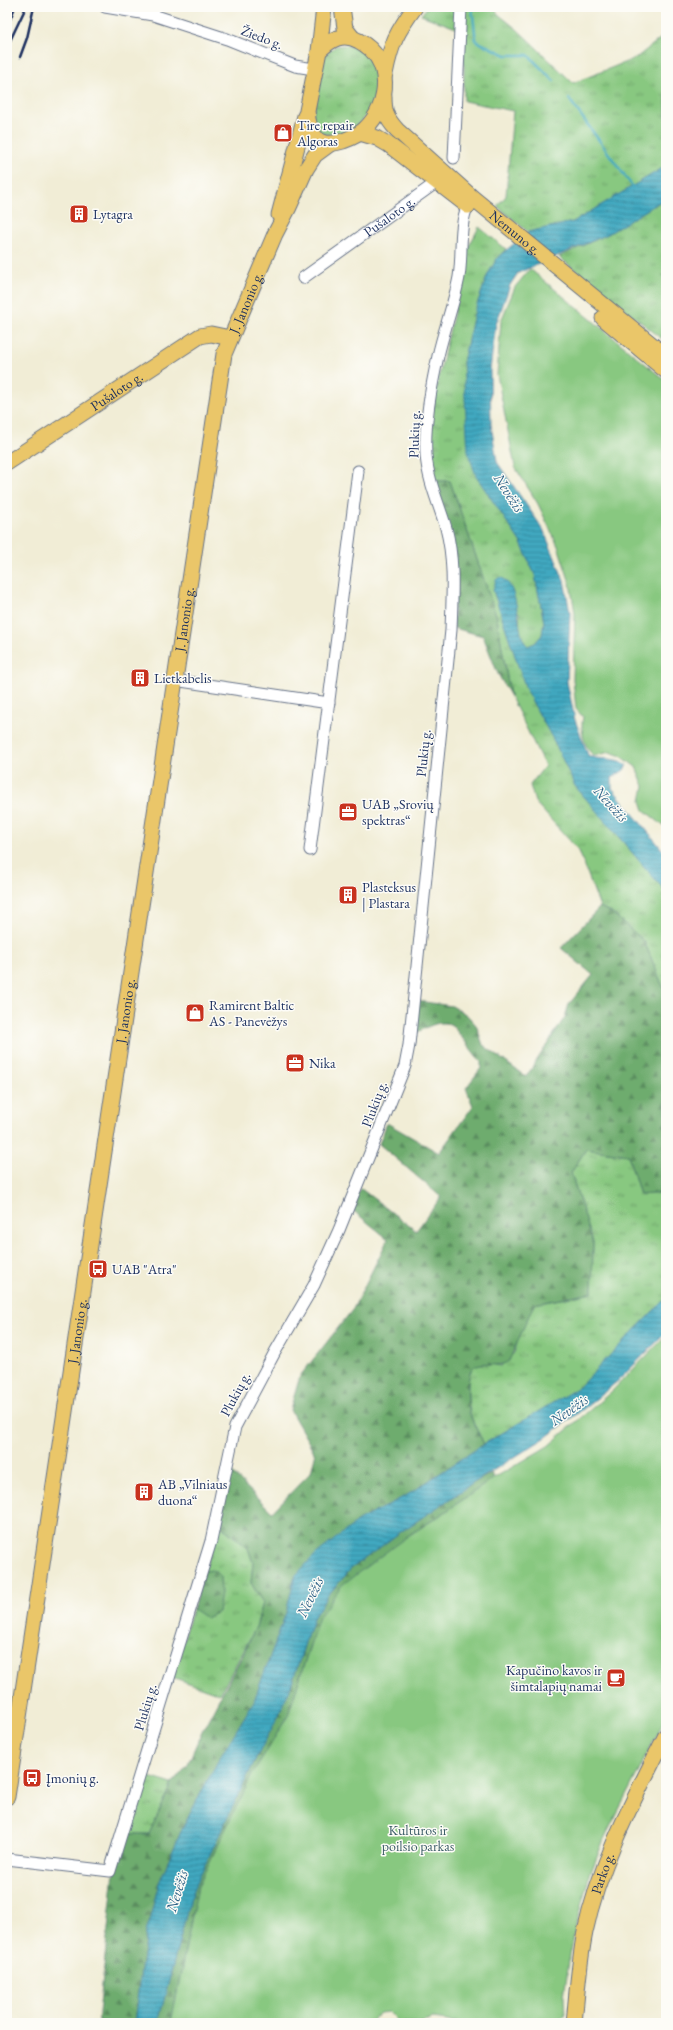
<svg xmlns="http://www.w3.org/2000/svg" width="673" height="2030" font-family="'EB Garamond',serif">
	<defs>
		<pattern id="grass-tufts" width="24" height="20" patternUnits="userSpaceOnUse"><rect width="24" height="20" fill="#88c880"/><path d="M3 7l-1-3M5 7V3M7 7l1-3M15 17l-1-3M17 17v-4M19 17l1-3" fill="none" stroke="#6ea36c"/></pattern>
		<pattern id="forest-firs" width="22" height="20" patternUnits="userSpaceOnUse"><rect width="22" height="20" fill="#6eac6e"/><path d="M5 1l3.5 6h-7zM16 11l3.5 6h-7z" fill="#5a8c5e"/></pattern>
		<pattern id="water-rules" width="6" height="5" patternUnits="userSpaceOnUse"><rect width="6" height="5" fill="#3fa8c0"/><path d="M0 2.5h6" fill="none" stroke="#34899f"/></pattern>
	</defs>
	<rect width="100%" height="100%" fill="#fdfcf7"/>
	<filter id="ink" filterUnits="userSpaceOnUse"><feTurbulence type="fractalNoise" baseFrequency=".025" numOctaves="2"/><feDisplacementMap in="SourceGraphic" scale="8" xChannelSelector="R" yChannelSelector="G"/><feConvolveMatrix kernelMatrix="1 2 1 2 8 2 1 2 1" color-interpolation-filters="sRGB"/></filter>
	<filter id="wash" filterUnits="userSpaceOnUse"><feTurbulence type="fractalNoise" baseFrequency=".012" numOctaves="4" result="noise"/><feDisplacementMap in="SourceGraphic" scale="16" xChannelSelector="R" yChannelSelector="G"/><feGaussianBlur stdDeviation="0.9" result="paint"/><feColorMatrix in="noise" values="0 0 0 0 0 0 0 0 0 0 0 0 0 0 0 0 0 1.4 0 .05"/><feComposite in="paint" operator="in"/></filter>
	<g filter="url(#wash)">
		<rect width="100%" height="100%" fill="#f1edd6"/>
		<g fill="url(#grass-tufts)" stroke="#527c6f">
			<polygon points="427,7 494,7 498,14 518,30 573,83 636,58 666,34 666,166 573,222 528,232 497,206 506,196 513,111 464,101 464,31 421,15"/>
			<path d="M343,45c60,6 31,105 -23,88l-8,-14 13,-65 11,-8z"/>
			<polygon points="666,198 666,342 559,257 608,234"/>
			<path d="M479,227l27,22 -8,8 -10,17 -13,36 -12,52 13,114 45,67 14,32 9,47 -2,13 -7,8 -7,3c-10,-7 -8,-22 -9,-33l-26,-23 34,102 28,51 20,43 91,106v102l-22,-53 -32,-28 -12,-6 -21,-56 -44,-49 -5,-17 15,-19 -35,-71 -13,-77 -47,-137h-17l-4,-27 6,-61 28,-119 4,-24z"/>
			<path d="M666,1137v161l-87,89 -95,57c-4,-9 -10,-18 -13,-28 -3,-10 -6,-44 3,-50 6,-5 20,-1 27,0l13,-13 6,-19 14,-30 58,-11 1,-51 -22,-69 15,-24 42,6 12,40 22,-2z"/>
			<polygon points="219,1524 248,1548 253,1563 251,1583 263,1603 256,1627 220,1694 172,1677"/>
			<polygon points="143,1775 172,1784 149,1834 125,1834"/>
		</g>
		<g fill="url(#forest-firs)" stroke="#446e66">
			<polygon points="433,481 450,481 497,618 510,695 498,674 483,636 454,628 454,565"/>
			<path d="M600,907l12,6 32,28 22,53v143l-4,56 -22,2 -12,-40 -42,-6 -15,24 22,69 -1,51 -58,11 -25,57c-14,9 -20,-1 -32,4 -13,4 -10,41 -6,52 3,9 9,18 13,27l-75,50 -51,27 -63,55 -9,37 -32,88 -36,60 -35,66 -24,56 -13,50 -12,90h-36l16,-151 11,-38h24l23,-50 15,-18 15,-35 40,-75 14,-29 7,-24 -12,-20 2,-20 -5,-15 -29,-24 10,-54 43,42 39,-40 4,-16 -2,-6 -23,-40 10,-34 53,-67 35,-70 -37,-30 9,-21 56,43 25,-34 -62,-53 8,-21 52,30 34,-47 -7,-18 15,-20v-6l-29,-37c-14,-6 -25,3 -37,8l3,-32 34,5 15,9 9,10 7,20 43,32 39,-60 4,-13 24,-29 -32,-27z"/>
			<polygon points="492,1473 494,1478 444,1513 405,1538 310,1645 288,1716 253,1773 198,1886 171,2023 158,2023 190,1900 200,1875 258,1754 278,1717 292,1683 313,1618 327,1596 352,1568 399,1533 475,1482"/>
			<polygon points="212,1570 220,1575 221,1593 218,1612 206,1618 193,1609 204,1571"/>
		</g>
		<g fill="#88c880" stroke="#527c6f">
			<path d="M530,269l136,112v447l-22,-18 -3,-9 3,-15 -8,-19 -15,-11 -11,-4 -16,4c-10,-8 -14,-27 -11,-39l-7,-8 -3,-30 2,-66 -5,-30 -12,-37 -20,-42 -23,-37 -18,-92 4,-54 14,-34z"/>
			<polygon points="666,1336 666,1717 604,1839 588,1880 576,1925 569,1961 564,1997 565,2016 553,2023 462,2023 433,2019 420,2023 399,2023 388,2012 380,2013 369,2023 171,2023 198,1886 253,1773 288,1716 319,1617 342,1585 405,1538 444,1513 494,1478 548,1446 612,1391"/>
		</g>
		<g fill="url(#water-rules)" stroke="#2d6c8f">
			<path d="M666,166v32l-58,36 -90,39 -8,12 -14,39 -6,46 1,54 6,38 46,67 21,51 6,33 -3,69 8,38 13,35c10,7 26,0 39,10l-3,5 -12,8v10l54,66v38l-91,-106 -20,-43 -28,-51 -34,-102 3,-10 4,-3c23,9 14,60 28,69l7,-3 7,-8 2,-13 -9,-47 -14,-32 -45,-67 -8,-24 -5,-90 12,-52 13,-36 10,-17 30,-25 45,-10z"/>
			<polygon points="666,1298 666,1333 619,1380 590,1404 545,1438 475,1482 399,1533 352,1568 327,1596 313,1618 292,1683 278,1717 258,1754 200,1875 190,1900 158,2023 134,2023 146,1933 159,1883 183,1827 218,1761 254,1701 286,1613 295,1576 315,1555 358,1521 409,1494 484,1444 579,1387"/>
		</g>
		<g fill="none" stroke-linecap="round" stroke-linejoin="round">
			<g stroke="#3fa8c0" stroke-width="2.5">
				<polyline points="472,7 476,41 506,55 528,55 554,81"/>
				<polyline points="569,99 633,187"/>
			</g>
		</g>
	</g>
	<g filter="url(#ink)">
		<g fill="none" stroke-linecap="round" stroke-linejoin="round">
			<g stroke="#667288" stroke-width="13">
				<g id="minor">
					<polyline points="105,7 153,15 227,39 295,66 314,69"/>
					<polyline points="454,158 461,7"/>
					<path id="s1" d="M303,278l134,-96"/>
					<polyline points="174,680 329,703"/>
					<polyline points="310,850 358,471"/>
					<path d="M7,1859l103,12 101,-330 24,-114 40,-75 39,-67 25,-55 66,-164 4,-21 42,-415c1,-34 4,-68 -5,-102 -7,-24 -18,-47 -20,-73 -2,-32 5,-68 12,-99 6,-27 16,-52 21,-79 4,-24 -1,-50 9,-72"/>
				</g>
			</g>
			<g stroke="#667288" stroke-width="17">
				<g id="major">
					<polyline points="342,7 345,28 352,37"/>
					<path d="M319,51c12,-12 24,-19 40,-10 34,18 32,63 6,88 -6,6 -14,9 -22,12 -25,8 -34,-6 -36,-30l12,-60 5,-44"/>
					<path d="M385,74c6,-31 12,-42 30,-67"/>
					<path id="s2" d="M384,96c0,16 2,22 13,34l76,68 193,158"/>
					<polyline points="360,133 377,138 389,145 468,206"/>
					<polyline points="279,215 305,116"/>
					<polyline points="603,318 666,371"/>
					<path id="s3" d="M7,463l193,-127 11,-2 19,4"/>
					<path id="s4" d="M7,1797l217,-1443 51,-120 14,-27 17,-38 9,-14 15,-11"/>
					<path id="s5" d="M574,2023c3,-30 5,-61 11,-91 15,-70 49,-133 81,-197"/>
				</g>
			</g>
			<use href="#minor" stroke="#fff" stroke-width="11"/>
			<use href="#major" stroke="#eac669" stroke-width="15"/>
			<g stroke="#1b2f5e" stroke-width="2.5">
				<polyline points="7,10 8,7"/>
				<polyline points="7,27 15,7"/>
				<polyline points="7,47 26,7"/>
				<polyline points="20,57 27,38 34,7"/>
			</g>
		</g>
	</g>
	<defs>
		<g id="shop-square" transform="scale(1)"><rect x="-9" y="-9" width="18" height="18" rx="4" fill="#c8321e" stroke="#fdfcf7"/><path d="M-5-2.5h2.3a2.7 3.5 0 0 1 5.4 0H5L5.5 6h-11ZM-1.5-2.5h3a1.5 2.3 0 0 0-3 0Z" fill="#fff"/></g>
		<g id="building-square" transform="scale(1)"><rect x="-9" y="-9" width="18" height="18" rx="4" fill="#c8321e" stroke="#fdfcf7"/><path d="M-4-6H4V6H1V3H-1V6H-4ZM-2.5-4.3h1.7v1.8h-1.7ZM.8-4.3h1.7v1.8H.8ZM-2.5-1h1.7V.8h-1.7ZM.8-1h1.7V.8H.8Z" fill="#fff"/></g>
		<g id="office-square" transform="scale(1)"><rect x="-9" y="-9" width="18" height="18" rx="4" fill="#c8321e" stroke="#fdfcf7"/><path d="M-6-3h4V-5.5h4V-3h4V5H-6ZM-1-4.5V-3h2v-1.5ZM-6 0V1H6V0Z" fill="#fff"/></g>
		<g id="bus-square" transform="scale(1)"><rect x="-9" y="-9" width="18" height="18" rx="4" fill="#c8321e" stroke="#fdfcf7"/><path d="M-5-6H5V4H4V6H2V4H-2V6H-4V4H-5ZM-3.5-4V0h7V-4ZM-3.5 1.2v1.5H-2V1.2ZM2 1.2v1.5H3.5V1.2Z" fill="#fff"/></g>
		<g id="cafe-square" transform="scale(1)"><rect x="-9" y="-9" width="18" height="18" rx="4" fill="#c8321e" stroke="#fdfcf7"/><path d="M-5.5-4.5H6V0H3Q3 3.5 0 3.5H-2.5Q-5.5 3.5-5.5 0ZM3-3.2v2h1.7v-2ZM-6 4.5H4V6H-6Z" fill="#fff"/></g>
	</defs>
	<g fill-rule="evenodd">
		<use href="#shop-square" x="283" y="133"/>
		<use href="#building-square" x="79" y="214"/>
		<use href="#building-square" x="140" y="678"/>
		<use href="#office-square" x="348" y="812"/>
		<use href="#building-square" x="348" y="895"/>
		<use href="#shop-square" x="195" y="1013"/>
		<use href="#office-square" x="295" y="1063"/>
		<use href="#bus-square" x="98" y="1269"/>
		<use href="#building-square" x="144" y="1492"/>
		<use href="#cafe-square" x="616" y="1678"/>
		<use href="#bus-square" x="32" y="1778"/>
	</g>
	<g text-anchor="middle" stroke-width="3" stroke-linejoin="round" paint-order="stroke">
		<g font-size="14" fill="#1b2f5e" stroke="#fdfcf7">
			<text transform="translate(262 37) rotate(21)" y="5">Žiedo g.</text>
			<text dy="5" stroke="none"><textPath href="#s1" startOffset="106">Pušaloto g.</textPath></text>
			<text dy="5" stroke="none"><textPath href="#s2" startOffset="194">Nemuno g.</textPath></text>
			<text dy="5" stroke="none"><textPath href="#s4" startOffset="1515">J. Janonio g.</textPath></text>
			<text dy="5" stroke="none"><textPath href="#s3" startOffset="131">Pušaloto g.</textPath></text>
			<text transform="translate(414 434) rotate(-88)" y="5">Plukių g.</text>
			<text dy="5" stroke="none"><textPath href="#s4" startOffset="1191">J. Janonio g.</textPath></text>
			<text transform="translate(423 753) rotate(-84)" y="5">Plukių g.</text>
			<text dy="5" stroke="none"><textPath href="#s4" startOffset="795">J. Janonio g.</textPath></text>
			<text transform="translate(374 1104) rotate(-69)" y="5">Plukių g.</text>
			<text dy="5" stroke="none"><textPath href="#s4" startOffset="471">J. Janonio g.</textPath></text>
			<text transform="translate(235 1394) rotate(-62)" y="5">Plukių g.</text>
			<text transform="translate(145 1707) rotate(-73)" y="5">Plukių g.</text>
			<text dy="5" stroke="none"><textPath href="#s5" startOffset="153">Parko g.</textPath></text>
		</g>
		<g font-size="14" fill="#1b2f5e" stroke="#fdfcf7" text-anchor="start">
			<text x="297" y="130">Tire repair<tspan x="297" dy="16">Algoras</tspan></text>
			<text x="93" y="219">Lytagra</text>
			<text x="154" y="683">Lietkabelis</text>
			<text x="362" y="809">UAB „Srovių<tspan x="362" dy="16">spektras“</tspan></text>
			<text x="362" y="892">Plasteksus<tspan x="362" dy="16">| Plastara</tspan></text>
			<text x="209" y="1010">Ramirent Baltic<tspan x="209" dy="16">AS - Panevėžys</tspan></text>
			<text x="309" y="1068">Nika</text>
			<text x="112" y="1274">UAB "Atra"</text>
			<text x="158" y="1489">AB „Vilniaus<tspan x="158" dy="16">duona“</tspan></text>
			<text x="602" y="1675" text-anchor="end">Kapučino kavos ir<tspan x="602" dy="16">šimtalapių namai</tspan></text>
			<text x="46" y="1783">Įmonių g.</text>
		</g>
		<g font-size="14" fill="#3c5d68" stroke="#fdfcf7">
			<text x="418" y="1835">Kultūros ir<tspan x="418" dy="16">poilsio parkas</tspan></text>
		</g>
		<g font-size="15" font-style="italic" fill="#295f85" stroke="#fdfcf7">
			<text transform="translate(509 493) rotate(57)" y="5">Nevėžis</text>
			<text transform="translate(611 804) rotate(48)" y="5">Nevėžis</text>
			<text transform="translate(569 1410) rotate(-35)" y="5">Nevėžis</text>
			<text transform="translate(310 1597) rotate(-64)" y="5">Nevėžis</text>
			<text transform="translate(177 1891) rotate(-73)" y="5">Nevėžis</text>
		</g>
	</g>
	<rect width="673" height="2030" fill="none" stroke="#fdfcf7" stroke-width="24"/>
</svg>
